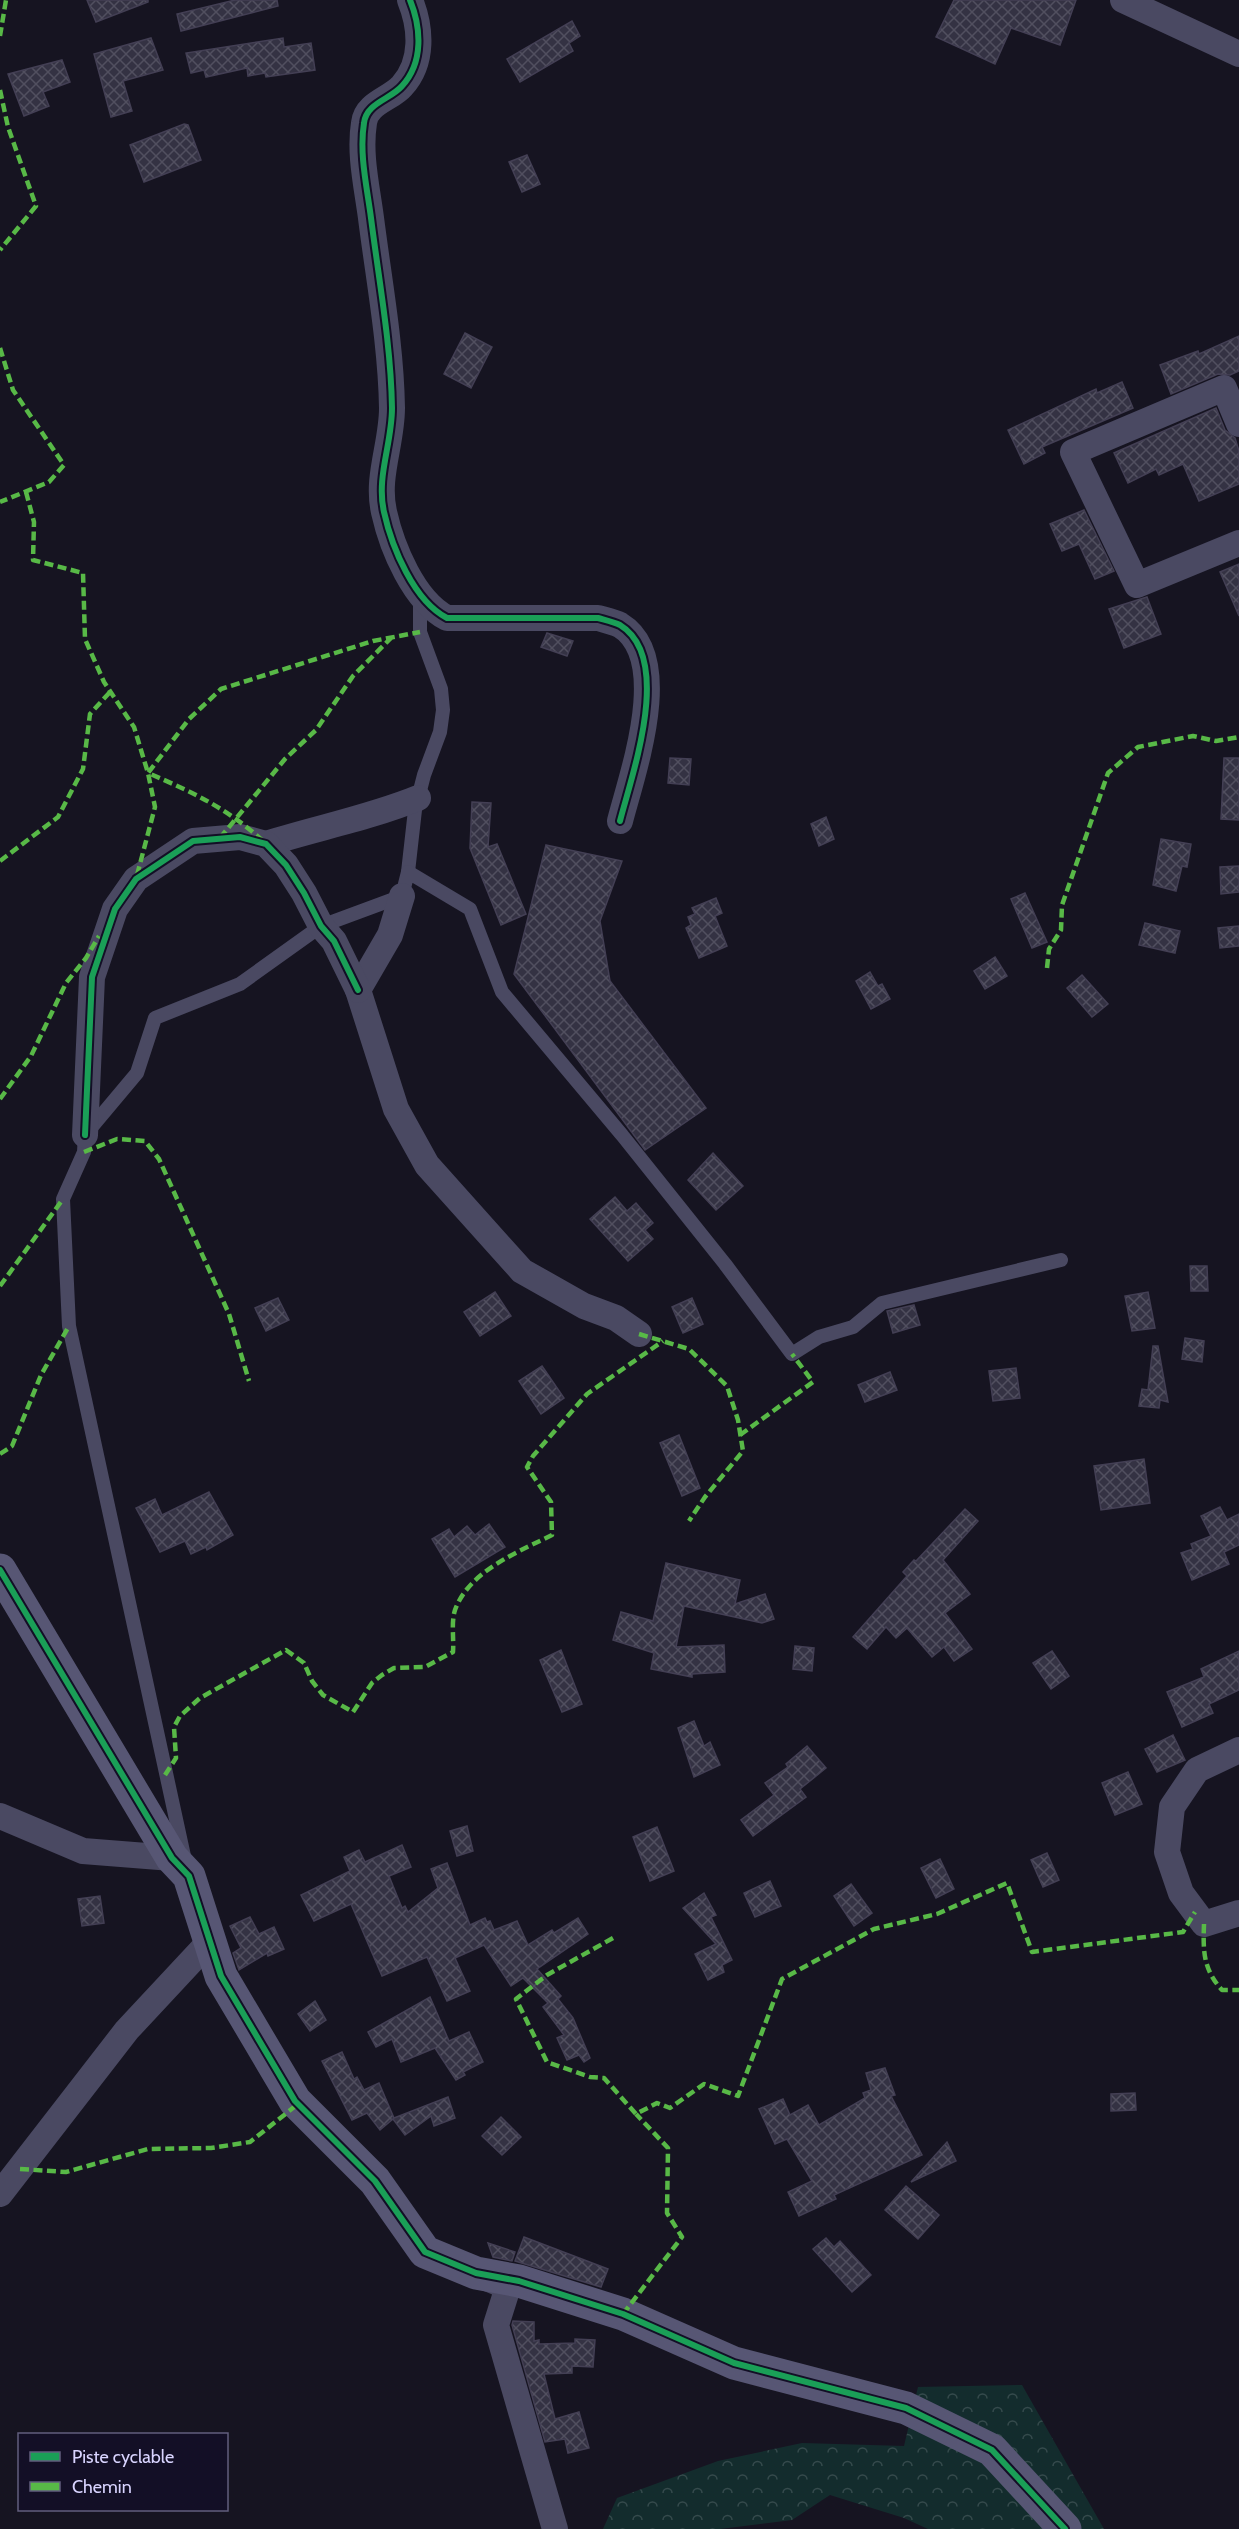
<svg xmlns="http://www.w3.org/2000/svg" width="1239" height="2529" font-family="Cabin,sans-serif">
	<defs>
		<pattern id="forest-crowns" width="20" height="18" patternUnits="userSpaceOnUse" patternTransform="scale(1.5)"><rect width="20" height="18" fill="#132c2d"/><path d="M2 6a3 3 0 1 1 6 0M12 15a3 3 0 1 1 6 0" fill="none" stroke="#354a4c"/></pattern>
		<pattern id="building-cross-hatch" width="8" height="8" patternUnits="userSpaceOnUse" patternTransform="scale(1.5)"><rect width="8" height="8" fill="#343243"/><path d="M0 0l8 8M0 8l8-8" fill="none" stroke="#514f5f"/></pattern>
	</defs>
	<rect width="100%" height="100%" fill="#161421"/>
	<polygon fill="url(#forest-crowns)" points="1022,2385 1104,2529 928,2529 904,2518 830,2495 792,2520 720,2529 603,2529 617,2498 718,2461 802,2443 904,2446 918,2387"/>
	<g fill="url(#building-cross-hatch)" stroke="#433f54" stroke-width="1.5">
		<polygon points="87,0 148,0 148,2 96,22"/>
		<polygon points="235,0 277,0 278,6 181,31 177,14"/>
		<polygon points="954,0 1076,0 1060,45 1011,28 995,64 936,37"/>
		<polygon points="572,21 580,36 569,43 573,51 520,82 507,59"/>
		<polygon points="151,38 163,70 123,81 132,111 111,117 94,54"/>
		<polygon points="283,38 284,47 311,43 315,70 266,77 265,73 248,76 247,68 206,77 204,70 191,73 186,53"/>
		<polygon points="62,60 70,82 43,92 49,106 24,116 8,74"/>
		<polygon points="184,124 188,125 201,160 144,182 130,145"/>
		<polygon points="527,155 540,184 522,192 509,162"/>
		<polygon points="465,333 492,347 471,388 444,374"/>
		<polygon points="1239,336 1239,371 1230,375 1218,374 1171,394 1160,365 1198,351 1199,354"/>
		<polygon points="1122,382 1133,408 1042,447 1045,453 1024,464 1008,430 1096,389 1097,393"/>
		<polygon points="1216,408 1225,430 1235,438 1239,451 1239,484 1199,501 1183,464 1159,475 1156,469 1128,483 1114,453"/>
		<polygon points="1084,510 1114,571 1095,579 1079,544 1062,551 1050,524"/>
		<polygon points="1239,564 1239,616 1220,572"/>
		<polygon points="1147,597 1161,634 1124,648 1109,609"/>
		<polygon points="547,633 573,641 567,656 541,647"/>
		<polygon points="670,758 691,759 689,785 668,783"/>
		<polygon points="1224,758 1239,758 1239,820 1221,819"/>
		<polygon points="472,802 491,803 488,847 497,844 526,914 501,925 470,848"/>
		<polygon points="826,817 834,839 819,846 811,824"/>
		<polygon points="1161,839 1191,844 1187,867 1182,866 1176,891 1153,885"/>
		<polygon points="546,845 622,861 600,921 610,981 706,1108 645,1150 514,974"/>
		<polygon points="1239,866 1239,892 1221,894 1220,867"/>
		<polygon points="1025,893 1047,942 1032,948 1011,899"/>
		<polygon points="716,898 722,913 715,916 727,946 699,958 686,928 691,925 688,917 695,914 692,908"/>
		<polygon points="1145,923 1180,931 1175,953 1139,945"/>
		<polygon points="1239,926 1239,946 1220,948 1218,928"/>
		<polygon points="995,957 1007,976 985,989 974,971"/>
		<polygon points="870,972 878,986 882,984 890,999 871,1009 856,981"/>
		<polygon points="1082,975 1108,1004 1092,1017 1067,988"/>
		<polygon points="713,1153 743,1186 716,1210 688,1180"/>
		<polygon points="615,1197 627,1211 636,1203 653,1223 645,1230 653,1239 628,1261 590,1219"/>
		<polygon points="1190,1266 1207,1266 1208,1291 1191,1291"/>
		<polygon points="495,1292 511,1316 480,1336 464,1312"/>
		<polygon points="1148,1292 1155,1328 1132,1331 1125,1296"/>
		<polygon points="278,1298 289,1320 266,1331 255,1308"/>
		<polygon points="692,1298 703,1324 683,1333 672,1307"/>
		<polygon points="914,1305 920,1325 893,1333 887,1311"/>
		<polygon points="1185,1338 1204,1341 1202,1362 1182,1359"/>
		<polygon points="1153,1346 1158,1346 1168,1402 1160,1400 1159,1408 1139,1406 1142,1389 1148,1390"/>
		<polygon points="542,1366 564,1398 541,1414 519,1381"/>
		<polygon points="1016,1368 1020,1398 993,1401 989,1371"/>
		<polygon points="890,1372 897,1390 865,1402 858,1385"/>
		<polygon points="679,1435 700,1488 682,1496 660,1443"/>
		<polygon points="1144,1459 1150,1503 1101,1510 1094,1466"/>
		<polygon points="209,1492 233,1535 207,1550 206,1547 191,1554 185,1541 160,1552 136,1508 155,1499 162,1515"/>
		<polygon points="1220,1507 1227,1520 1239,1514 1239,1545 1224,1552 1229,1564 1192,1580 1181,1553 1193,1549 1191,1544 1211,1536 1201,1516"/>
		<polygon points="965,1509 978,1521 943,1560 970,1594 945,1613 972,1649 954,1661 944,1647 932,1657 907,1628 896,1638 886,1627 867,1649 853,1637 907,1576 903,1572 914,1560 916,1561"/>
		<polygon points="489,1524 505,1547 455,1577 432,1539 449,1529 454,1537 467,1526 475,1535"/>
		<polygon points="666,1563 740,1580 735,1604 765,1594 774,1619 762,1623 684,1606 676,1647 724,1645 725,1672 692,1674 692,1677 651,1669 654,1653 613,1640 621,1612 653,1621"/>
		<polygon points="795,1646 814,1648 812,1671 793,1669"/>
		<polygon points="561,1650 582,1704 562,1712 540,1660"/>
		<polygon points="1052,1651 1069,1676 1051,1689 1033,1663"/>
		<polygon points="1239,1651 1239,1690 1209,1704 1213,1713 1182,1727 1167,1692 1204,1677 1201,1669"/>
		<polygon points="694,1721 704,1746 710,1742 720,1765 694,1777 678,1728"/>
		<polygon points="1173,1735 1185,1760 1157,1772 1145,1749"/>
		<polygon points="807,1746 826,1768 800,1789 806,1797 753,1836 741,1820 774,1795 765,1783 788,1767 786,1764"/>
		<polygon points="1128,1772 1142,1804 1115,1815 1102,1783"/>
		<polygon points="467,1826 473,1851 457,1856 450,1831"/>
		<polygon points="657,1827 674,1871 650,1881 633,1837"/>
		<polygon points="402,1845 411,1867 389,1876 402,1908 405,1906 408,1912 438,1888 431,1869 447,1863 470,1925 485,1918 487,1922 490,1921 494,1930 517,1921 528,1945 552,1930 554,1933 578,1918 588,1934 537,1969 561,1996 558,1999 573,2018 590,2058 584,2062 579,2055 567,2060 557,2038 564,2035 543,2007 548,2003 523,1978 511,1986 484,1945 455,1958 470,1991 447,2001 427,1957 382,1976 351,1904 314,1921 301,1895 350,1871 344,1857 359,1850 365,1862"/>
		<polygon points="1047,1853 1059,1880 1043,1887 1031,1860"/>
		<polygon points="940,1859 954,1889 936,1898 921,1868"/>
		<polygon points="770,1881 781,1906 755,1917 744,1893"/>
		<polygon points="851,1884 872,1913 854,1926 834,1896"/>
		<polygon points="704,1893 716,1915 711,1917 732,1960 722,1965 724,1972 708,1980 695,1954 716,1944 683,1908"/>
		<polygon points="100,1896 104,1923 82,1926 78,1899"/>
		<polygon points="250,1917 259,1934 274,1927 284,1949 268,1956 267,1953 239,1970 233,1953 241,1948 230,1926"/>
		<polygon points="430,1997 449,2041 469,2032 483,2062 463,2072 465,2075 456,2080 435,2048 401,2062 392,2039 376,2047 368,2032"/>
		<polygon points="315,2001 326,2020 310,2031 298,2014"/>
		<polygon points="342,2052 354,2079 357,2077 364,2090 379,2083 394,2118 448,2097 455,2118 434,2126 431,2116 405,2135 393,2119 380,2130 367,2113 352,2120 322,2061"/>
		<polygon points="885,2068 895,2095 891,2096 922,2155 834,2195 836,2199 799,2216 788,2192 812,2181 787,2139 775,2144 759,2109 783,2099 790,2115 808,2105 819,2125 865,2098 863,2093 871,2090 866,2073"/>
		<polygon points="1135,2093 1136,2110 1111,2111 1111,2094"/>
		<polygon points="501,2117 521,2137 502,2155 482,2136"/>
		<polygon points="947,2142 956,2161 911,2182"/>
		<polygon points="906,2186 939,2215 918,2239 885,2210"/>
		<polygon points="524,2237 608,2269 601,2287 515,2261"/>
		<polygon points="826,2238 834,2247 840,2241 871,2275 852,2292 813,2249"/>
		<polygon points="488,2243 515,2252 512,2261 493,2257"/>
		<polygon points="513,2321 534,2322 534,2341 539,2340 539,2344 575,2343 575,2339 595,2340 593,2367 572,2366 572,2373 544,2374 555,2419 579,2412 589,2448 568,2453 565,2439 545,2442 512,2325"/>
	</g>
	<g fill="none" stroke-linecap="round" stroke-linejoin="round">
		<g stroke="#4a4962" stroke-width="14">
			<polyline points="408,872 415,810 424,775 440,732 443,710 441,689 420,632 420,595"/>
			<polyline points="184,1856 69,1326 63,1199 84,1152 85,1135 137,1073 155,1018 240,984 321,926 402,896 408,872 470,909 502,992 622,1135 725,1264 792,1354 819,1337 853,1327 882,1303 1061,1260"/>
		</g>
		<g stroke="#4a4962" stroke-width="26">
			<path d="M410,0c11,27 14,62 -8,86 -11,13 -36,17 -38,37 -5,31 3,64 7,95 8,63 20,127 21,190 0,36 -16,69 -8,104 8,36 30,89 63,106h151c7,2 16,4 22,7 54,33 12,149 0,196"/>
			<polyline points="1123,0 1239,54"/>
			<polyline points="1239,424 1224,388 1073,452 1137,585 1239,543"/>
			<path d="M266,844c50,-16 103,-26 152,-46"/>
			<polyline points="402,896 390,935 358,990 396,1109 427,1165 522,1271 584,1306 616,1318 639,1334"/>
			<polyline points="85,1135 92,977 115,909 136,879 193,841 240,837 266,844 286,865 304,893 321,926 334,941 358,990"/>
			<polyline points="1239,1750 1197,1770 1172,1807 1167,1852 1181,1893 1204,1924 1239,1913"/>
			<polyline points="0,1816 83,1851 172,1858"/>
			<polyline points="0,2194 127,2030 210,1941"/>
			<polyline points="484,2277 508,2287 496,2325 555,2529"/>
		</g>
		<polyline stroke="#575674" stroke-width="33" points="0,1570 172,1858 189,1876 221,1976 295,2101 375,2181 425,2252 476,2273 519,2281 623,2314 734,2363 906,2408 992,2450 1065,2529"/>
		<g stroke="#58b947" stroke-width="4.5" stroke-dasharray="9 4.5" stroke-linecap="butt">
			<polyline points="0,36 6,0"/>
			<polyline points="0,90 8,127 36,206 0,250"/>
			<polyline points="0,348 13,390 64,465 49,482 0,502"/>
			<polyline points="26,492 34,522 33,560 83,573 85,639 104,682 134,727 148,773 155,807 136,879"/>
			<polyline points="220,838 285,759 316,730 353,676 391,638"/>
			<path d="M263,841c-36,-33 -71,-49 -115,-68l41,-54 32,-30 152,-48 47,-9"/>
			<polyline points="0,861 58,817 83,769 90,714 110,692"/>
			<polyline points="1047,968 1049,949 1061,930 1062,905 1108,773 1138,747 1193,736 1216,741 1239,737"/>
			<polyline points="0,1099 31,1056 66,983 86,958 99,936"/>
			<polyline points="84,1152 117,1139 145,1141 159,1159 229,1314 249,1381"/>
			<polyline points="0,1286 63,1199"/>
			<polyline points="639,1334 689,1349 727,1386 738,1420 743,1451 705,1497 689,1521"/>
			<polyline points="740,1435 813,1382 792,1354"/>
			<polyline points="0,1454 12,1446 41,1375 69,1326"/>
			<path d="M165,1775l11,-17 -2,-31 6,-11 20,-18 86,-48 18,13 8,18 11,14 30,17 19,-29 10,-8 12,-7 31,-1 28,-15c1,-12 -2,-30 2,-42 14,-39 63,-58 97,-75l-1,-33 -24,-35 6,-11 54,-62 76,-53"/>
			<path d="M1204,1924c-1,27 -1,45 18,66h17"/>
			<polyline points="613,1938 547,1975 516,1999 547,2062 590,2077 604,2078 636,2114 657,2103 670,2108 704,2084 738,2096 782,1979 874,1929 937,1914 1007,1883 1032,1952 1183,1932 1195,1912"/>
			<polyline points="20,2169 66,2172 148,2149 211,2148 250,2142 298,2104"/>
			<polyline points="623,2314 682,2237 667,2213 668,2148 636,2114"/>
		</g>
		<g stroke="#130f26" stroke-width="10">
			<g id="cycleway">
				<path d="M410,0c11,27 14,62 -8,86 -11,13 -36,17 -38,37 -5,31 3,64 7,95 8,63 20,127 21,190 0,36 -16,69 -8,104 8,36 30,89 63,106h151c7,2 16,4 22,7 54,33 12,149 0,196"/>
				<polyline points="85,1135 92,977 115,909 136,879 193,841 240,837 266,844 286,865 304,893 321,926 334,941 358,990"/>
				<polyline points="0,1570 172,1858 189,1876 221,1976 295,2101 375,2181 425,2252 476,2273 519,2281 623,2314 734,2363 906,2408 992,2450 1065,2529"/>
			</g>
		</g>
		<use href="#cycleway" stroke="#1a9f57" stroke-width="6"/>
	</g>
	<rect x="18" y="2433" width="210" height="78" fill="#130f26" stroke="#625e7d" stroke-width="1.5"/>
	<rect x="30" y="2452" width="30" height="9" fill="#1a9f57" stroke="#625e7d" stroke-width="1.5"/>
	<text x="72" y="2463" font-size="18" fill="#d9d4ff">Piste cyclable</text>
	<rect x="30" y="2482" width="30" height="9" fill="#58b947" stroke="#625e7d" stroke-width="1.5"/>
	<text x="72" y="2493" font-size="18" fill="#d9d4ff">Chemin</text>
</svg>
